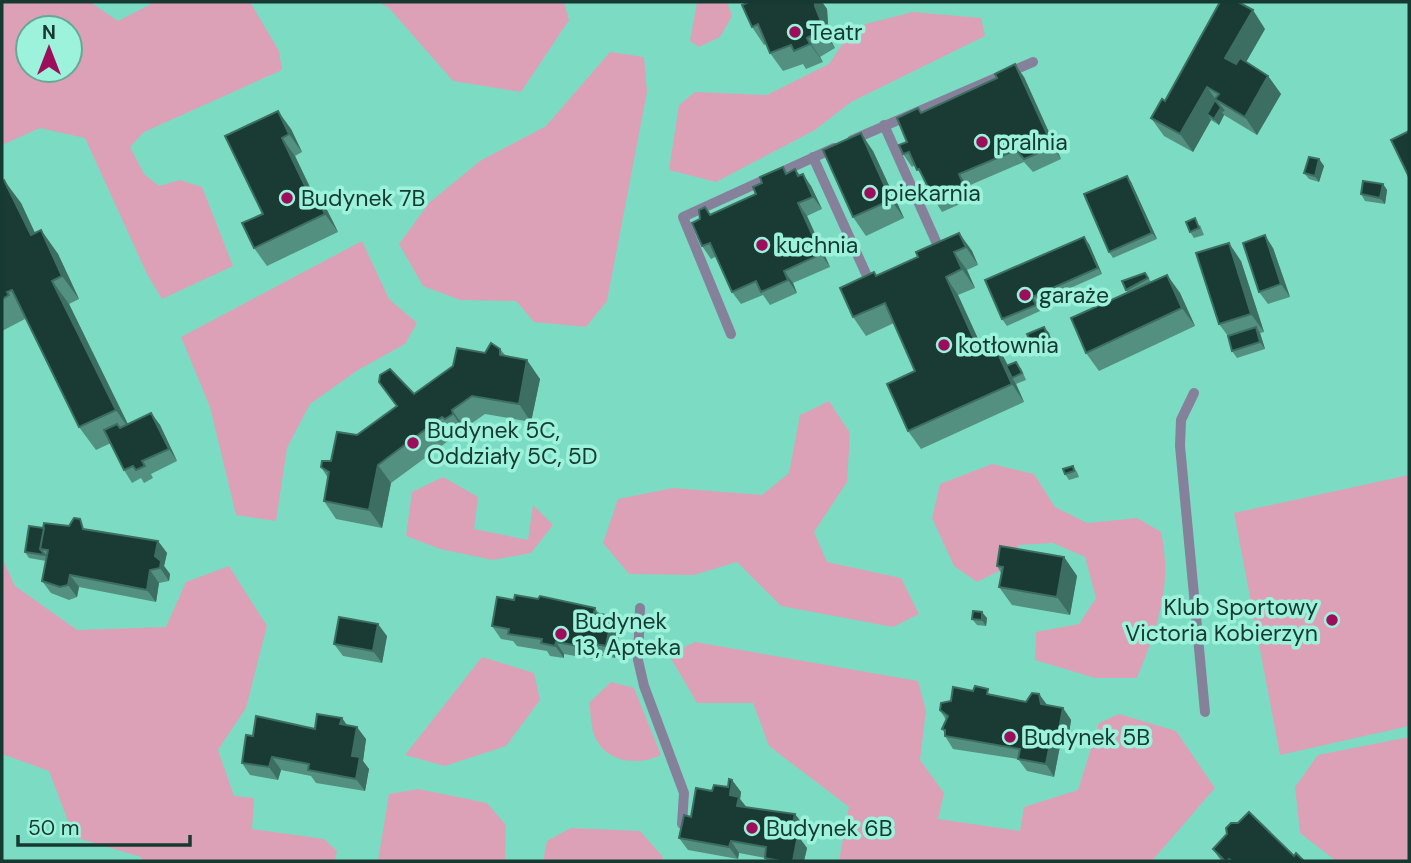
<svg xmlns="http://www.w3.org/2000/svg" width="1411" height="863" font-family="'DM Sans',sans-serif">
	<rect width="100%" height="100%" fill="#8fe5ce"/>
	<path fill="#7bdcc3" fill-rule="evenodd" d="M2,2h1407v859h-1407zM28,28h42v42h-42z"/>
	<g fill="#dda1b7" fill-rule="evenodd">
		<path d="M2,2h88l28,19 37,-19h95l29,49 3,19 -138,62 -14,15 14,27 15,12 21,-6 22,7 31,79 -71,33 -15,-25 -62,-136 -45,-10 -38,17zM28,28h42v42h-42z"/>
		<polygon points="377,2 564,2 569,20 521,92 453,81 388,7"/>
		<polygon points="697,2 727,2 732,16 720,37 699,47 690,41"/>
		<polygon points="913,12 981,18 985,36 851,102 815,130 716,182 669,170 679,105 695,92 767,95 829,64 854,27"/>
		<polygon points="610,52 644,57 647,92 607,301 586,327 534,322 516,301 460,300 423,286 399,244 429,203 480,161 546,126"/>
		<polygon points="362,241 389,299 417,323 405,344 358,370 310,404 287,448 276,521 236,515 210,407 181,337"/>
		<polygon points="829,401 850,433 847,482 814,532 827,562 901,578 919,614 893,627 781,606 737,562 694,575 629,574 603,543 618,499 673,488 762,495 789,473 800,415"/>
		<path d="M992,464l42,10 21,33 32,16 50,-5 24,14c12,54 -4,97 -24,146h-42l-60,-18 1,-28 43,-8 17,-26 -11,-41 -32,-14 -34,2 -14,23 -28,14 -23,-16 -22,-48 8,-34z"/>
		<polygon points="1409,475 1409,726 1280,755 1234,513"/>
		<polygon points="443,477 478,497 474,529 528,540 533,505 553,525 531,553 493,560 440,549 406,536 412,492"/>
		<polygon points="2,558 15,586 77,630 166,627 186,582 229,566 267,626 246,708 218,750 234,796 254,798 252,829 324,839 337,851 335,861 142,861 141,857 74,837 49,771 2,754"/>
		<polygon points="695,642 918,681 926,711 920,760 944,793 938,819 1020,831 1024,807 1078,790 1099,723 1119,714 1176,731 1215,788 1152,861 839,861 849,807 769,746 753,703 697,703 669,655"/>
		<polygon points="482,657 534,673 540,700 506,746 445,766 405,755"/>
		<path d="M611,682l23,6 27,67c-20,10 -51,9 -64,-14 -6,-9 -6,-27 -8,-38z"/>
		<polygon points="1409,737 1409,861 1336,861 1300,833 1295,787 1318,755"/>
		<polygon points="418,789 487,803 506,825 505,861 378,861 389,794"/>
		<polygon points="571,828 640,831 663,857 662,861 543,861 547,841"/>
	</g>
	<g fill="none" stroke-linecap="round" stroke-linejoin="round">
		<g stroke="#86819b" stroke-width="10">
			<polyline points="884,125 938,246"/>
			<polyline points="852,140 1033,62"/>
			<polyline points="813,157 867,276"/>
			<polyline points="731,334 683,217 834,148"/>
			<polyline points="1194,393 1181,420 1180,446 1205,712"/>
			<polyline points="640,608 638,660 644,686 684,793 682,824"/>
		</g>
	</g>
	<g fill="#549080">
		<polygon points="746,2 822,2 827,9 828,24 834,39 831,41 835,48 820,57 823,62 806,69 803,64 783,71 770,53 766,44 764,45 752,27"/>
		<polygon points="1265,29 1246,62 1268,76 1281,94 1257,135 1224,115 1219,125 1211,120 1193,152 1164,136 1151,118 1165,101"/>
		<polygon points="1024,77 1061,159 1033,172 1024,162 968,186 971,194 969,200 942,212 934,199 926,182 915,165 912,167 903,154 918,108 922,113"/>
		<polygon points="291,129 302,152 295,156 312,191 314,190 326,208 338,232 267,266 254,248 263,214 225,136"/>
		<polygon points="873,151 904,218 866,236 853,217"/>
		<polygon points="1319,159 1324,166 1319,182 1309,179 1304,173"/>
		<polygon points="783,167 787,173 795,169 800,175 811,186 822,209 807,216 830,267 793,283 797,293 770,305 763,295 741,304 732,292 717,256 711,259 702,246 710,215 756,194 762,183"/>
		<polygon points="2,181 21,203 35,233 41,230 58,254 79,299 69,304 128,424 151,413 160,425 177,461 151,474 153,478 144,483 141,478 132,483 124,470 111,443 96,450 79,427 24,315 25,319 2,331"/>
		<polygon points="1131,182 1157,239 1113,258 1109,252"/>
		<polygon points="1383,184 1387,190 1385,204 1365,201 1361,194"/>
		<polygon points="1200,225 1204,235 1194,238 1190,232"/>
		<polygon points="959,233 972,251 978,265 967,270 975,288 958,295 980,343 991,338 1003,356 1008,365 1021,368 1026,380 1016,384 1024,402 921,449 908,431 915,371 894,323 866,336 853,317 874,272 877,276 918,257"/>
		<polygon points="1089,244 1102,274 1037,303 1040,311 1007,326 1002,319"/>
		<polygon points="1273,248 1290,297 1268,304 1259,292"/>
		<polygon points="1241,261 1264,332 1260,333 1265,349 1237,358 1232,351 1228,336 1219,324"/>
		<polygon points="1145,273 1151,282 1167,275 1180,293 1195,326 1099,371 1086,353 1128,293 1126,290"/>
		<polygon points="1044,327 1049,333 1055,350 1039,357 1034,351"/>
		<polygon points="500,349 506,356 540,379 531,422 485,414 465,428 465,432 458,437 455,436 391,483 382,528 336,519 324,501 328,478 321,467 331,461 357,435 414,394 485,353"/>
		<polygon points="1073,466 1077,472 1079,477 1069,480 1065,474"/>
		<polygon points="44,528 87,529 158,541 167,553 164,566 170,574 169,581 159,583 156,602 79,587 77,597 69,600 51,593 42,581 46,561 29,558 25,552"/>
		<polygon points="1064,557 1077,576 1070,615 1012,605 999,587 1001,573 997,566"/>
		<polygon points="514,600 595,608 599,614 620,629 615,658 598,655 598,660 564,654 564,658 550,656 547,651 517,646 513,641 501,639 492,626"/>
		<polygon points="987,618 986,626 977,625 972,619"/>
		<polygon points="387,636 382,663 343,656 334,644"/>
		<polygon points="992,695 1063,708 1071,720 1067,747 1060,746 1054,777 1027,771 1018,759 953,749 945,736 945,733 942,729 946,720 940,710"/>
		<polygon points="342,718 347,725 366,739 363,761 369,769 365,791 316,783 311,776 281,770 278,780 250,775 242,763 253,736 315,729"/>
		<polygon points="732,780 741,792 740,799 746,807 795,814 804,826 801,840 807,848 804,861 767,861 765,858 739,853 738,859 688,850 679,838 691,817 728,787"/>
		<polygon points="1213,849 1294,856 1304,861 1221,861"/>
	</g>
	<g fill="#3c6e62">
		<polygon points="815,2 822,2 827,9 828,24 834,39 821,21 815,6"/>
		<polygon points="1253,10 1265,29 1238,76 1225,58"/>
		<polygon points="818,23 831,41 835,48 822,30"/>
		<polygon points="807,38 820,57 823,62 810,44"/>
		<polygon points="1015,64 1024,77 1061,159 1053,147"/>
		<polygon points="1268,76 1281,94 1257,135 1245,117"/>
		<polygon points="1207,87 1216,100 1207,114 1211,120 1193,152 1180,134"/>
		<polygon points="1220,109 1224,115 1219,125 1214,119"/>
		<polygon points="278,111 291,129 302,152 289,134"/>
		<polygon points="861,133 873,151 904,218 891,200"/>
		<polygon points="282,138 295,156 321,211 308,192"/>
		<polygon points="1319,159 1324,166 1319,182 1315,176"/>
		<polygon points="803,174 811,186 822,209 813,197"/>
		<polygon points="959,174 968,186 971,194 969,200 960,187"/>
		<polygon points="1127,176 1131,182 1157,239 1152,233"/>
		<polygon points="4,180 21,203 47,259 31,235"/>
		<polygon points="1383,184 1387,190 1385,204 1380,198"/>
		<polygon points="314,190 326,208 338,232 325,214"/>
		<polygon points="798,203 807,216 830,267 821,254"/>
		<polygon points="41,230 58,254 79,299 62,276"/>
		<polygon points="959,233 972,251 978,265 966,247"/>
		<polygon points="1265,235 1273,248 1290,297 1281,284"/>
		<polygon points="1084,237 1089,244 1102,274 1098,268"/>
		<polygon points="1229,243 1241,261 1264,332 1251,314"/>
		<polygon points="954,252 967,270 975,288 962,269"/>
		<polygon points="784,271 793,283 797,293 788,280"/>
		<polygon points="1167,275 1180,293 1195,326 1182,308"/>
		<polygon points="946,277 958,295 989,363 976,344"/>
		<polygon points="52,281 69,304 132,433 116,410"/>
		<polygon points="1044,327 1049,333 1055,350 1051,344"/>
		<polygon points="1256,327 1260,333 1265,349 1260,342"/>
		<polygon points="991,338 1003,356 1013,377 1012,378 1016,384 1024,402 1012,384"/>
		<polygon points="527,360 540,379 531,422 519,404"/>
		<polygon points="452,410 465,428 465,432 453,414"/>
		<polygon points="151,413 160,425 177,461 169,449"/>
		<polygon points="378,465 391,483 382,528 369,510"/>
		<polygon points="158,541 167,553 164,566 170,574 169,581 160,568 155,556"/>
		<polygon points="1064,557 1077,576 1070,615 1057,597"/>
		<polygon points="150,570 159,583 156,602 147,590"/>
		<polygon points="70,575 79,587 77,597 68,585"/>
		<polygon points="982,612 987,618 986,626 982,620"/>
		<polygon points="612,616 620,629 615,658 606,646"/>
		<polygon points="378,624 387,636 382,663 373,651"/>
		<polygon points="556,642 564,654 564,658 555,646"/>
		<polygon points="590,643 598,655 598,660 589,648"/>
		<polygon points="1039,694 1048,706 1041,704"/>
		<polygon points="1063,708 1071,720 1067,747 1058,735"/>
		<polygon points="342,718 350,730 340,724"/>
		<polygon points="357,727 366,739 363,761 369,769 365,791 356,779 352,756"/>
		<polygon points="1052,734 1060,746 1054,777 1046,764"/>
		<polygon points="272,757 281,770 278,780 269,767"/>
		<polygon points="732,780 741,792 740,799 748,809 746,818 730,795"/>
		<polygon points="795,814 804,826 801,840 807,848 804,861 793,861 791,834"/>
		<polygon points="731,841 739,853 738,859 729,847"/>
	</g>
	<g fill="#193b33" stroke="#3c6e62" stroke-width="2">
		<polygon points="746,2 815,2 815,6 821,21 818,23 822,30 807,38 810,44 794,51 791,45 770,53 758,24 752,27 742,5 747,3"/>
		<polygon points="1220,2 1238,2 1253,10 1225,58 1236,64 1240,58 1268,76 1245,117 1215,99 1219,94 1207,87 1180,134 1151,118 1162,99 1165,101"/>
		<polygon points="1015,64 1053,147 1024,159 1016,150 959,174 962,181 960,187 934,199 919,169 917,170 909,152 903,154 899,145 907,142 897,118 918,108 921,113 997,78 995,74"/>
		<polygon points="1215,100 1224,111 1220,109 1214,119 1207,114"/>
		<polygon points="278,111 289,134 282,138 308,192 314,190 325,214 254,248 242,223 263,214 225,136"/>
		<polygon points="1409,131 1409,177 1391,140"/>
		<polygon points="861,133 891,200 853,217 823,150"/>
		<polygon points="1309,157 1319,159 1315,176 1304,173"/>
		<polygon points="783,167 786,174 795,169 798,176 803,174 813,197 798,203 821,254 784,271 788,280 761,292 756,281 732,292 710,243 702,246 692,223 700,219 699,210 705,207 710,215 756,194 753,187 762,183 760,177"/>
		<polygon points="1127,176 1152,233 1109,252 1084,194"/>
		<polygon points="4,180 31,235 41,230 62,276 52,281 116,410 79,427 12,290 7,292 9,295 2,299 2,181"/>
		<polygon points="1363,181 1383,184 1380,198 1361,194"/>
		<polygon points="1195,218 1199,228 1190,232 1186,222"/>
		<polygon points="959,233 966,247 954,252 962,269 946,277 976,344 991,338 1012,384 908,431 887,384 915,371 885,303 853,317 840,288 874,272 876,276 918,257 916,252"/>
		<polygon points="1265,235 1281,284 1259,292 1243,243"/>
		<polygon points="1084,237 1098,268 1032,297 1036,305 1002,319 985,280"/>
		<polygon points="1229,243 1251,314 1219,324 1196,253"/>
		<polygon points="1145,273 1148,278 1126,290 1122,281"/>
		<polygon points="1167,275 1182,308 1086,353 1071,318"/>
		<polygon points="1044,327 1051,344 1034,351 1027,334"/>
		<polygon points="1256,327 1260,342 1232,351 1228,336"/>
		<polygon points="491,343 500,349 500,355 527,360 519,404 472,396 452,410 453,414 445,419 442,417 378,465 369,510 324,501 329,472 321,467 322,461 331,461 337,432 357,435 397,406 379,382 380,375 390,369 414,394 453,366 457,348 485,353"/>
		<polygon points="1016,362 1022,373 1012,378 1006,366"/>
		<polygon points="151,413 169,449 142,461 145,466 136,470 133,466 124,470 104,430 117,424 120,428"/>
		<polygon points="1073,466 1074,471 1065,474 1063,469"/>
		<polygon points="74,518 80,519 83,529 158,541 155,556 161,561 160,568 150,570 147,590 70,575 68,585 60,587 42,581 48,550 40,549 44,523 69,526"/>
		<polygon points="29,526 44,528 40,549 45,555 25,552"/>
		<polygon points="1000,546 1064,557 1057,597 999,587 1003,567 997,566"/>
		<polygon points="515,595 538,599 540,596 595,608 594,613 612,616 606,646 590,643 589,648 556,642 555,646 541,643 542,639 508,634 509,629 492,626 497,597 514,600"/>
		<polygon points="973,611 982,612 982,620 972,619"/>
		<polygon points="339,617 378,624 373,651 334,644"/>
		<polygon points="975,686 988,689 987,694 1026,702 1032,693 1039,694 1041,704 1063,708 1058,735 1052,734 1046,764 1018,759 1020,749 945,736 945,730 942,729 948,716 940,710 941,703 951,701 953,687 973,691"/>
		<polygon points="317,714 342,718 340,724 357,727 352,756 360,757 356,779 308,770 309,764 272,757 269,767 242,763 246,735 253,736 256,716 315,729"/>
		<polygon points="729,779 732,780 730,795 739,797 737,806 795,814 791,834 798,835 793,861 780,861 765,858 766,847 731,841 729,847 679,838 684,815 691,817 696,788 712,791 714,785 728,787"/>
		<polygon points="1249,812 1294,856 1296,853 1304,861 1232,861 1229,859 1227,861 1225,861 1213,849 1227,834 1226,828 1231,823 1238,823"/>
	</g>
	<g fill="#9c0e5c" stroke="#9cf2db" stroke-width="2.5">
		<circle cx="795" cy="32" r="7"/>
		<circle cx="982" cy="142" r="7"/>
		<circle cx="870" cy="193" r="7"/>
		<circle cx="287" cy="198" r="7"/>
		<circle cx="762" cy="245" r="7"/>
		<circle cx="1025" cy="295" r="7"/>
		<circle cx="944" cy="345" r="7"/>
		<circle cx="413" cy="443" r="7"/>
		<circle cx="1332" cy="620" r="7"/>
		<circle cx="561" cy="634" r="7"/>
		<circle cx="1010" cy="737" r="7"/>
		<circle cx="752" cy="828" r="7"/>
	</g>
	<g text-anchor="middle" stroke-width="7" stroke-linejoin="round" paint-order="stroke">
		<g font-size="23" fill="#163a31" stroke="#9cf2db" text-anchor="start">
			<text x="809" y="40">Teatr</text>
			<text x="996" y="150">pralnia</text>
			<text x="884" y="201">piekarnia</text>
			<text x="301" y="206">Budynek 7B</text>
			<text x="776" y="253">kuchnia</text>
			<text x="1039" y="303">garaże</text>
			<text x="958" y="353">kotłownia</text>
			<text x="427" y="438">Budynek 5C,<tspan x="427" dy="26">Oddziały 5C, 5D</tspan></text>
			<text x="1318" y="615" text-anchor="end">Klub Sportowy<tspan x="1318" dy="26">Victoria Kobierzyn</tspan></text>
			<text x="575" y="629">Budynek<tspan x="575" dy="26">13, Apteka</tspan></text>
			<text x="1024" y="745">Budynek 5B</text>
			<text x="766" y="836">Budynek 6B</text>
		</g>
	</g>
	<rect width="1411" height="863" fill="none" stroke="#163a31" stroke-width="7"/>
	<g transform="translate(49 49)"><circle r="33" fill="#9cf2db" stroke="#66a897" stroke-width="2"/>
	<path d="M0-5L12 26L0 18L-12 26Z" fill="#9c0e5c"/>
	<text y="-10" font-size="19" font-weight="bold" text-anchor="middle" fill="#163a31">N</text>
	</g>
	<path d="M18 835v10h172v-10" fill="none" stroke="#163a31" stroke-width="3.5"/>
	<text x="28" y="835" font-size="21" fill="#163a31" stroke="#9cf2db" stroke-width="5" paint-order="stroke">50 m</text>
</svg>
